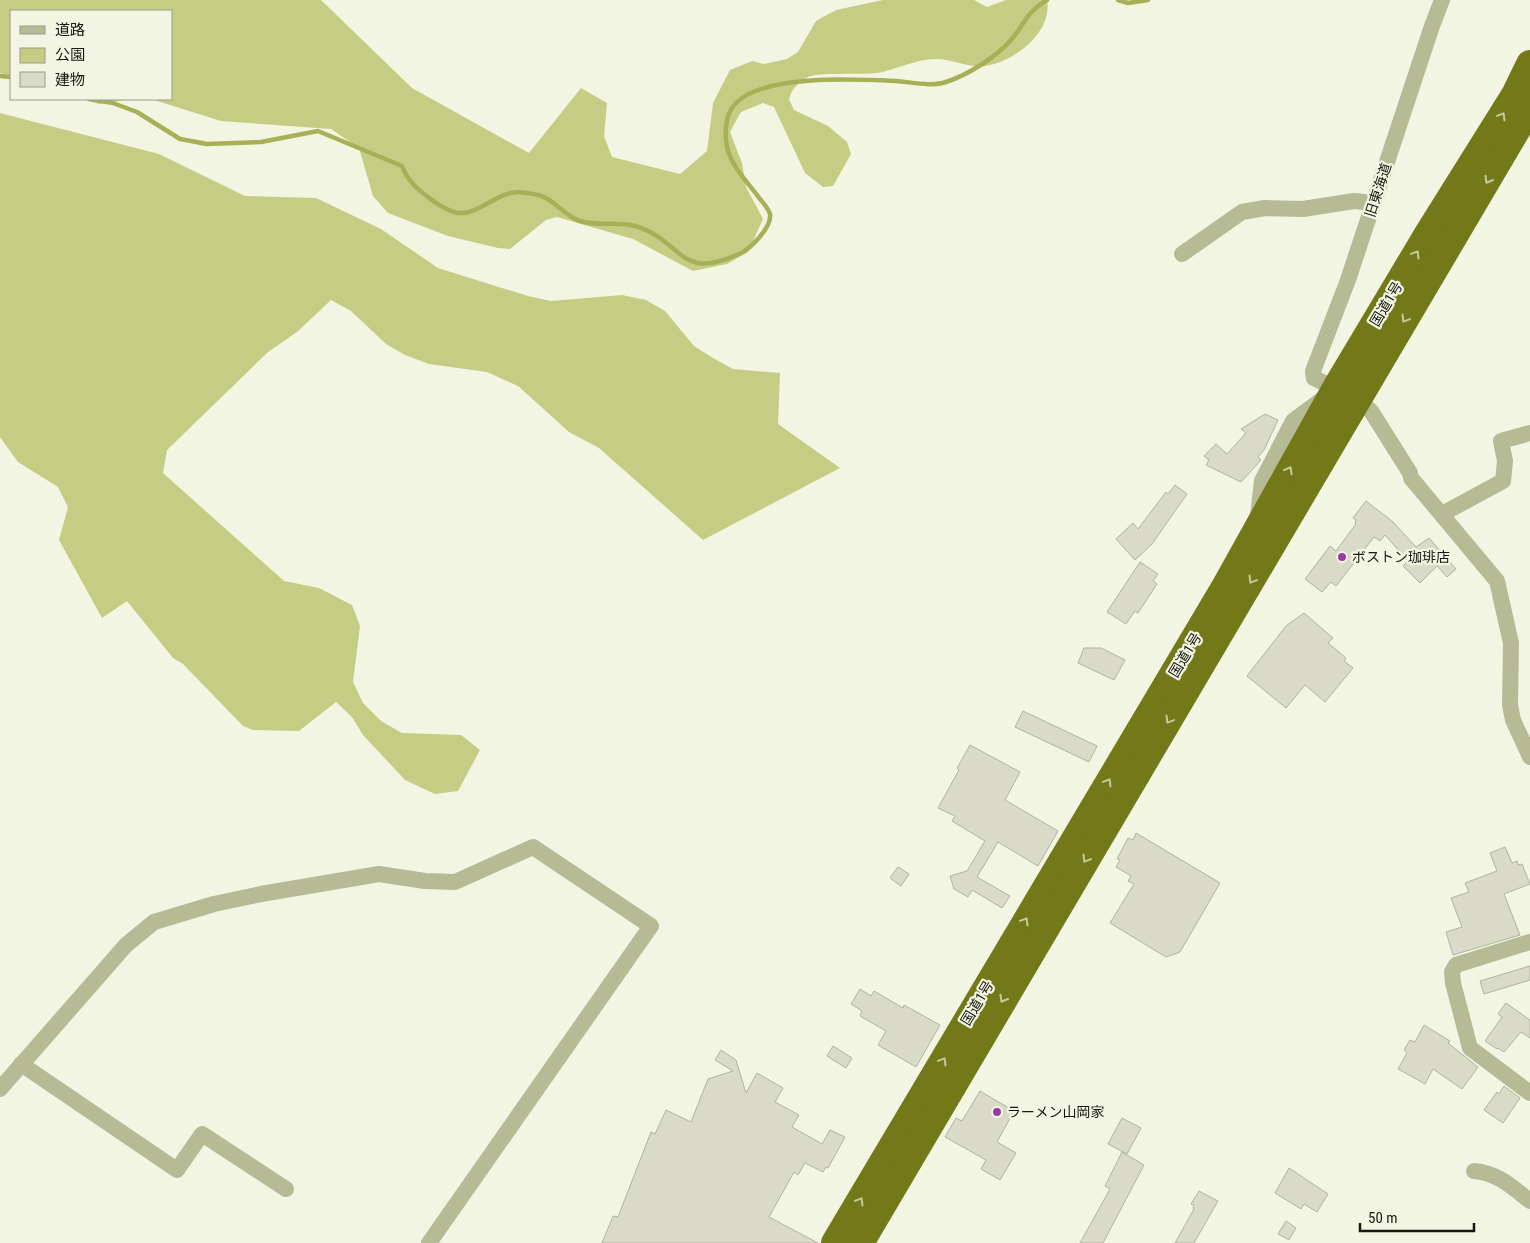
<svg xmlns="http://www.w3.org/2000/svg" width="1530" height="1243" font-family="'Roboto Condensed','Noto Sans JP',sans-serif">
	<rect width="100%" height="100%" fill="#f2f5e1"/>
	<g fill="#c5cd84">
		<path d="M0,0h321l91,88 117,65 52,-65 26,15 -3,33 8,21 68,17 27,-23 6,-48 17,-33 22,-9 12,3 23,-5 11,-7 18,-31 20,-11 47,-10h91l13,7 19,-7h41c6,32 -33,62 -62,66 -16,2 -33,-7 -49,-7 -16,-1 -42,11 -59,14 -15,2 -59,-1 -69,4 -10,6 -16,11 -19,22l5,11 34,16 19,16 4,12 -18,32 -10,1 -18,-14 -31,-66 -11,-4 -22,9 -11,20 12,31 4,24 17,32 -15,33 -21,12 -34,7 -60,-32 -76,-22 -11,3 -36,29 -12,-1 -50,-12 -60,-23 -15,-17 -14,-48 -28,-19 -110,-8 -70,-22h20v-88h-160v65l-11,-3z"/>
		<polygon points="83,99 131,99 99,104"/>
		<polygon points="0,113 159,154 245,196 316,198 381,229 438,268 528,296 551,301 622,295 646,300 665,311 694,346 713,358 733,369 780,373 778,424 840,468 703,540 599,448 569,432 518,386 487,372 429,364 405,355 386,344 351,311 331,300 297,332 268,352 167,450 163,473 284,581 319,588 352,605 360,626 353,682 363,703 381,721 402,733 461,735 480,750 458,791 435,794 405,780 363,735 352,717 336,702 299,731 253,730 243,726 183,664 173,658 127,601 102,618 59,540 68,507 58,487 18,462 0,437"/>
	</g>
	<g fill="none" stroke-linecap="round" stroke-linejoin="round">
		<g stroke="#a7b056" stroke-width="4.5">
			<polyline points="1118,0 1128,3 1148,0"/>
			<polyline points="0,76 11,77"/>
			<path d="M89,99l24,4 24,9 43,27 27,5 54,-2 57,-11 84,35c6,15 14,22 26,31 7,6 23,16 32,16 11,1 24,-8 34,-13 5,-3 11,-6 17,-7 8,-2 19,0 27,2 17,4 26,21 42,26 18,6 37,0 55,5 50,15 43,57 106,27 10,-5 31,-26 29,-39 -2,-7 -9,-13 -13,-19 -17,-22 -34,-37 -31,-68 1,-10 3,-17 10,-24 28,-29 121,-24 160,-22 15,1 35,6 50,1 22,-7 50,-25 65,-42 14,-16 15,-28 36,-40"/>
		</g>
	</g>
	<g fill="#d9dbc7" stroke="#b1b3a0">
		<polygon points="1265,414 1278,420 1264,450 1258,457 1261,460 1241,482 1206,465 1209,460 1204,456 1216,444 1227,454 1246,433 1241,429"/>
		<polygon points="1175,485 1187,494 1152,544 1135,560 1116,539 1133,523 1138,529 1166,492 1168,494"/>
		<polygon points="1366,501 1393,522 1416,547 1429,538 1456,569 1447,577 1437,566 1420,583 1403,566 1408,561 1385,535 1380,541 1374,537 1336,586 1331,582 1322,592 1305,579 1330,546 1336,551 1356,524 1355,523 1356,520 1353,518"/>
		<polygon points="1140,562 1158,574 1153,581 1157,584 1138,613 1135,611 1126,624 1107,612"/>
		<polygon points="1304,613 1333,638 1328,643 1346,658 1344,661 1353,668 1325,702 1305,685 1286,708 1247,676 1286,626"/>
		<polygon points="1084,648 1101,648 1125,660 1114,680 1078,663"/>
		<polygon points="1023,711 1097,746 1089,762 1015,727"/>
		<polygon points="970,745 1020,772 1005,800 1058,831 1038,866 998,842 977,877 1010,896 1002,908 972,890 968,897 954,889 950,876 967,871 985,841 952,821 955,816 938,808 959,770 957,768"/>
		<polygon points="1136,833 1220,883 1180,952 1166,957 1110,923 1134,884 1128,881 1131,876 1116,867 1120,860 1117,859 1128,838 1133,840"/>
		<polygon points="1505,847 1512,863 1517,861 1518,865 1522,864 1530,884 1504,894 1520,935 1453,955 1446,932 1462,927 1451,898 1469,892 1465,883 1497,871 1490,853"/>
		<polygon points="898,867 909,874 901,886 890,878"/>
		<polygon points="1530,966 1530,980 1484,994 1480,981"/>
		<polygon points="860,989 871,996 874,991 903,1008 904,1005 940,1025 916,1067 878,1045 886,1031 860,1016 862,1011 851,1004"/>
		<polygon points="1506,1003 1530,1020 1530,1038 1521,1032 1504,1052 1498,1048 1497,1049 1485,1041 1502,1017 1498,1014"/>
		<polygon points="1424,1025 1450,1041 1448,1043 1478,1067 1462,1089 1433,1069 1425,1084 1398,1069 1407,1053 1404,1050 1410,1040 1415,1042"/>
		<polygon points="833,1046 852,1058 846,1068 827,1056"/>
		<polygon points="721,1050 736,1060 746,1093 757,1073 783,1088 775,1102 799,1115 792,1127 822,1144 830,1130 845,1137 828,1168 826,1167 823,1172 805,1163 798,1175 794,1172 769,1217 818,1243 602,1243 613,1216 618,1217 651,1132 655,1134 666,1110 691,1122 708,1079 733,1071 715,1060"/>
		<polygon points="1504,1086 1520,1098 1503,1123 1484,1110 1497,1092 1499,1094"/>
		<polygon points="980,1091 1014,1111 997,1142 1016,1153 1000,1180 981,1169 986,1160 945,1137 956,1118 962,1121"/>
		<polygon points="1122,1118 1141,1128 1127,1154 1108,1144"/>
		<polygon points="1122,1152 1144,1165 1103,1243 1080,1243 1110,1189 1105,1186"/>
		<polygon points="1289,1168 1328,1194 1317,1212 1304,1204 1301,1209 1275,1193"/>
		<polygon points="1199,1191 1218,1201 1194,1243 1175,1243 1194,1209 1193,1208 1194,1205 1191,1204"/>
		<polygon points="1286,1221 1296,1228 1289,1240 1278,1234"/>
	</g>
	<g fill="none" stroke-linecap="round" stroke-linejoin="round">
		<g stroke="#b6bb95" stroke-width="16">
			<polyline points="1442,0 1432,26 1348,280 1313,371 1314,378 1357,399 1371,411 1410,473 1411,478 1497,581 1511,643 1510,705 1513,720 1530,757"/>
			<polyline points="1182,254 1242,212 1265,208 1303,209 1354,201 1374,203"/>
			<polyline points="1442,514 1503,481 1505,461 1501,441 1530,433"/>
			<polyline points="1258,516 1262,481 1293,421 1324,398"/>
			<polyline points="1530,942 1456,965 1452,972 1453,983 1470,1048 1530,1093"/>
			<polyline points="21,1064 177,1170 202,1134 286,1189"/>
			<polyline points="0,1089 126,945 154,922 214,904 261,894 379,874 425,881 455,882 533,847 651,926 429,1243"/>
			<path d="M1474,1171c24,2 38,16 56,30"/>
		</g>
		<g stroke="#737919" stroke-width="28">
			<polyline points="835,1243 1224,589 1336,388 1428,234 1515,95 1530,64"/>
			<polyline points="860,1243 1530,107"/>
		</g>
	</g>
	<defs><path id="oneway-chevron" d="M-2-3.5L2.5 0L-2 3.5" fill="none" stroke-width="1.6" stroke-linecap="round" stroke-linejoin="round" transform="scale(1.25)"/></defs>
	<g stroke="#c6ca9b">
		<use href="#oneway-chevron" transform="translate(1502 116) rotate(-59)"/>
		<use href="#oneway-chevron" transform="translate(1488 180) rotate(120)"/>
		<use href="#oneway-chevron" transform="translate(1416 254) rotate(-59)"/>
		<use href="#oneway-chevron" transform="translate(1405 319) rotate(121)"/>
		<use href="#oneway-chevron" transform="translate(1289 470) rotate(-61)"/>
		<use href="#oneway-chevron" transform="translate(1252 580) rotate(121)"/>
		<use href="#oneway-chevron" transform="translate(1169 720) rotate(121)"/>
		<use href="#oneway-chevron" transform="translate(1108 782) rotate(-59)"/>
		<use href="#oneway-chevron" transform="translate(1086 859) rotate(121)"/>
		<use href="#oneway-chevron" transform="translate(1025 921) rotate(-59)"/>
		<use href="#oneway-chevron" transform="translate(1003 999) rotate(120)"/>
		<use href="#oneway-chevron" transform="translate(943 1061) rotate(-59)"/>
		<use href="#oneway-chevron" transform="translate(860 1201) rotate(-59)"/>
	</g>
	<g fill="#993ba4" stroke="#f2f5e1" stroke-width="2">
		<circle cx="1342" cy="557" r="5"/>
		<circle cx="997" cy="1112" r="5"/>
	</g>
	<g text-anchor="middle" stroke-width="4.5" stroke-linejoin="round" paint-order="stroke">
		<g font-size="14" fill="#171811" stroke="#f2f5e1">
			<text transform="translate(1378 190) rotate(-72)" y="5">旧東海道</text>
			<text transform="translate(1386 304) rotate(-59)" y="5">国道1号</text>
			<text transform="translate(1185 655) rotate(-59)" y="5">国道1号</text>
			<text transform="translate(977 1003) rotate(-59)" y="5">国道1号</text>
		</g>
		<g font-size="14" fill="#171811" stroke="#f2f5e1" text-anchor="start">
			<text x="1352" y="562">ボストン珈琲店</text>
			<text x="1007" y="1117">ラーメン山岡家</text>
		</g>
	</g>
	<rect x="10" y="10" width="162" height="90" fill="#f2f5e1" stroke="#9a9d8e"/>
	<rect x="20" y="26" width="25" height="8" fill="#b6bb95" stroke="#9a9d8e"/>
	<text x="55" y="35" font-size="15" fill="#171811">道路</text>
	<rect x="20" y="48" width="25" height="15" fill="#c5cd84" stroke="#9a9d8e"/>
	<text x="55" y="60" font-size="15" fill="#171811">公園</text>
	<rect x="20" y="72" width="25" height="15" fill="#d9dbc7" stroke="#9a9d8e"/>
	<text x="55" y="85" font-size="15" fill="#171811">建物</text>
	<path d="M1360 1223v8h114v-8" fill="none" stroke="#171811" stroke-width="2.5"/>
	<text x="1368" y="1223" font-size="15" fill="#171811" stroke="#f2f5e1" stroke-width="4" paint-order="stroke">50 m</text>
</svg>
